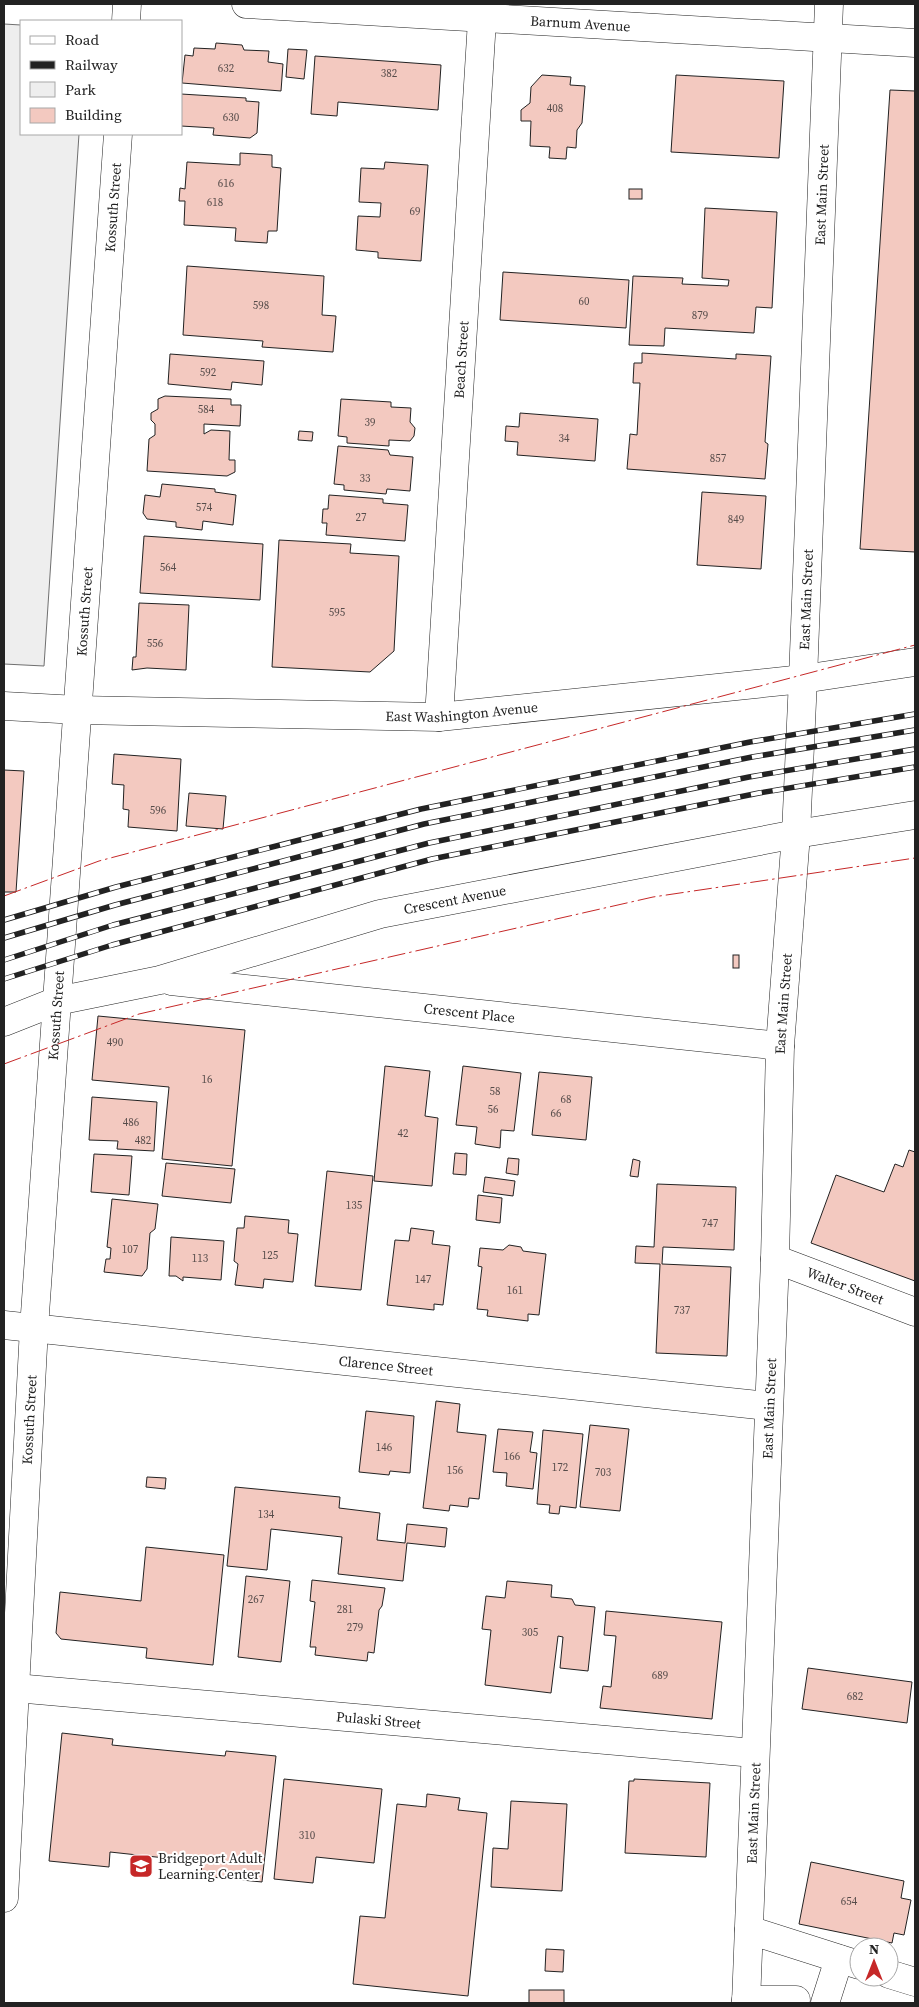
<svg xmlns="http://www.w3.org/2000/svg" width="919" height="2007" font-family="'Source Serif 4',serif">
	<rect width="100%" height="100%" fill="#fff"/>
	<polygon fill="#eee" stroke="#6f6f6f" points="4,24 21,25 21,134 79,134 44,666 4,664"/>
	<g fill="#f3c9c0" stroke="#222">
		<polygon points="216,43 242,45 244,50 269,51 268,62 283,64 281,91 182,83 185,55 193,56 194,48 215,49"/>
		<polygon points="288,49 307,50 304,79 286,77"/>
		<polygon points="315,56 441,65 438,110 338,102 337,116 311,114"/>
		<polygon points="542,75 571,77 570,85 585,86 582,123 577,130 576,148 567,147 566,159 549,158 550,147 530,146 531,121 521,121 521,110 530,103 531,87"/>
		<polygon points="676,75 784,81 779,158 671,152"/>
		<polygon points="890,90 915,91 915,552 860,549"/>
		<polygon points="181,94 246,98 246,101 259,102 257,133 250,138 213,135 214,128 181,126"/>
		<polygon points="240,153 272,155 272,167 281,168 277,231 268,231 267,243 235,241 236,228 184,225 185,201 179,201 180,188 185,189 187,162 240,165"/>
		<polygon points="385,162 428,165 421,261 378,258 378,252 356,250 358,216 380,217 381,203 359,202 361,168 384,169"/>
		<rect x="629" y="189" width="13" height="10"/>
		<polygon points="705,208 777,212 772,308 756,307 754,333 665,328 664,346 629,345 633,276 683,278 682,284 728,286 729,280 702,278"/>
		<polygon points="187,266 324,276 322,315 336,316 333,352 262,347 263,341 183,335"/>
		<polygon points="503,272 629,280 626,328 500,320"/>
		<polygon points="642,353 736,359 736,354 771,356 765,442 768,444 765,479 627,469 630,434 637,435 640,383 633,383 634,363 642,363"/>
		<polygon points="170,354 264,361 262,385 232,382 231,390 168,384"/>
		<polygon points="165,396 231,399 231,405 241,405 240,426 204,424 204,434 211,430 230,431 229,460 235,460 235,472 227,476 147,471 149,439 155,435 155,424 151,420 151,413 158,409 158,399"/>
		<polygon points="341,399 391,402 391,407 411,408 410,422 415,428 414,436 410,441 389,440 389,446 347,443 347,437 338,436"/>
		<polygon points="520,413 598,419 595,461 517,455 518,442 505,441 506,426 519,427"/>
		<polygon points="299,431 313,432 312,441 298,440"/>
		<polygon points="338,446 388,450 390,455 413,457 410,491 387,489 386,494 344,490 344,485 334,484"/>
		<polygon points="162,484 215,489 215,492 236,495 233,525 203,521 202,530 176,527 176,522 147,519 143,513 145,495 160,497"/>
		<polygon points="702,492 766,496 761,569 697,565"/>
		<polygon points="329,495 383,499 383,503 408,505 405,541 326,535 327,523 322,523 323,509 328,509"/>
		<polygon points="144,536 263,544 260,600 140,593"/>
		<polygon points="279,540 351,544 350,553 399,556 394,651 370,672 272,667"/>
		<polygon points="139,603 189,605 186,670 147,668 132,670 133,657 136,657"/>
		<polygon points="114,754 181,759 177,831 128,827 129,810 123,809 124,785 112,784"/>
		<polygon points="4,770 24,771 16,892 4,892"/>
		<polygon points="189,793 226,796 223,829 186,826"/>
		<rect x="733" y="955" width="6" height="13"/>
		<polygon points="98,1016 245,1030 232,1166 162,1159 169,1087 92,1080"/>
		<polygon points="385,1066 430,1071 425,1116 438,1118 432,1186 374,1181"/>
		<polygon points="463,1066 521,1073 514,1131 501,1130 500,1148 475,1144 477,1127 456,1125"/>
		<polygon points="539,1072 592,1077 586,1140 532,1135"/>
		<polygon points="92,1097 157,1102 154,1151 117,1149 118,1141 89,1140"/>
		<polygon points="909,1150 915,1152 915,1281 811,1243 836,1175 884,1192 895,1164 903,1167"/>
		<polygon points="455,1153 467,1154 466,1175 453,1174"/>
		<polygon points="94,1154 132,1156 129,1195 91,1192"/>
		<polygon points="508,1158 519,1159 518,1175 506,1173"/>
		<polygon points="633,1159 640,1161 638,1177 630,1176"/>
		<polygon points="166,1163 235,1169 231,1203 162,1196"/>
		<polygon points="327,1171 373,1176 361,1290 315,1286"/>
		<polygon points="485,1177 515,1181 513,1196 483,1192"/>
		<polygon points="657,1184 736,1187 734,1250 663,1247 662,1264 731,1267 727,1356 656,1353 660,1264 635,1263 636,1246 654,1247"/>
		<polygon points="478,1195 502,1198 500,1223 476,1220"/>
		<polygon points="112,1199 158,1204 155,1229 150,1233 147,1269 142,1276 104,1272 106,1259 110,1259 111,1248 107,1247"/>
		<polygon points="245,1216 289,1220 288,1233 298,1234 293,1282 264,1279 263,1288 235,1285 238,1264 234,1261 237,1228 244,1228"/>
		<polygon points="411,1228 434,1231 432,1244 450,1246 443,1305 434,1304 434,1310 387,1305 395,1240 409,1241"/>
		<polygon points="171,1237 224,1241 221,1280 183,1277 183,1281 176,1276 169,1276"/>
		<polygon points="509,1245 521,1247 523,1251 546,1254 539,1315 528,1314 528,1321 487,1316 488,1310 477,1309 482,1267 478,1266 480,1248 503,1250"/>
		<polygon points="436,1401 460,1404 457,1432 486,1435 479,1499 469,1498 468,1507 450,1505 449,1511 423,1508"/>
		<polygon points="366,1411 414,1416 410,1473 390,1471 389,1475 359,1472"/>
		<polygon points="590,1425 629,1429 620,1511 580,1507"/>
		<polygon points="498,1429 533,1432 530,1452 537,1453 533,1489 506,1486 507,1473 493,1472"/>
		<polygon points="543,1430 583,1434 576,1508 560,1506 559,1514 549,1513 550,1505 537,1504"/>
		<polygon points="147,1477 166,1478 165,1489 146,1487"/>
		<polygon points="235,1487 340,1497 339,1508 380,1513 377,1540 405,1543 407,1524 447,1528 445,1547 407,1543 403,1581 338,1574 342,1537 271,1529 267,1570 227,1566"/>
		<polygon points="146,1547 224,1555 213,1665 146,1658 147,1648 61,1639 56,1633 60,1592 141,1601"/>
		<polygon points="246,1576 290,1581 281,1662 238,1657"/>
		<polygon points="312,1580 385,1588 382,1606 379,1610 374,1653 368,1652 367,1661 315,1655 316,1647 310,1647 315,1602 310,1601"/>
		<polygon points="507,1581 552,1585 551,1597 572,1599 575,1605 595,1607 588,1671 560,1668 563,1637 558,1636 551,1693 485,1685 491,1630 482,1629 486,1596 505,1598"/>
		<polygon points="606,1611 722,1622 712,1719 600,1708 603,1686 611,1687 616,1636 604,1635"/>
		<polygon points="808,1668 912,1682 907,1723 802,1709"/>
		<polygon points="62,1733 113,1739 112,1745 152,1749 225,1756 226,1751 276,1756 262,1882 201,1876 202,1862 110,1852 109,1867 49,1861"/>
		<polygon points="284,1779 382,1789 374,1863 316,1857 313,1883 274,1879"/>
		<polygon points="634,1779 710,1783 706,1857 625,1853 629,1781 634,1781"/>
		<polygon points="427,1794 460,1798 458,1810 487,1813 468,1996 353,1984 360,1916 385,1918 397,1804 426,1807"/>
		<polygon points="511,1801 567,1804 562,1891 491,1887 493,1848 508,1849"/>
		<polygon points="811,1862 904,1881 901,1898 911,1900 904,1935 894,1933 892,1943 799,1924"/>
		<polygon points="546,1949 564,1950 563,1972 545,1971"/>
		<rect x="529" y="1990" width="35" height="13"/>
	</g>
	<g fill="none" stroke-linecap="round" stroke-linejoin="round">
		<g stroke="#222" stroke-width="29">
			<g id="minor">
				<polyline points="126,21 127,4"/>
				<polyline points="803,679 915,662"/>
				<path id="s1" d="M439,717l44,-713"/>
				<path id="s2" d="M171,981l609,65"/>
				<path id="s3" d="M4,1022l53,-21 103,-21 220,-66 416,-80 119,-19"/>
				<path id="s4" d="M775,1259l140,53"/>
				<path id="s5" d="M4,1325l763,81"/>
				<path id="s6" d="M4,1687l750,66"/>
				<path id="s7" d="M4,1898l30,-570 84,-1194"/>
				<polyline points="749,1930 859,1965"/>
				<polyline points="889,1974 915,1982"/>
				<polyline points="746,2000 796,2000"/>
				<polyline points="825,2003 839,1959"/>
			</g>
		</g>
		<g stroke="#222" stroke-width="29">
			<g id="major">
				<path id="s8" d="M246,4l669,39"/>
				<path id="s9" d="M4,706l74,4 361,7 364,-38"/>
				<path id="s10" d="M746,2003l29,-744 5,-213 16,-212 7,-155 26,-675"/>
			</g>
		</g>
		<use href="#minor" stroke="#fff" stroke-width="28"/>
		<use href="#major" stroke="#fff" stroke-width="28"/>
		<g stroke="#222" stroke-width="5.5">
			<g id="rail">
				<polyline points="4,920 116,887 421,809 750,742 915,714"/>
				<polyline points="4,938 115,905 424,824 752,757 915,730"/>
				<polyline points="4,960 113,925 429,843 749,777 915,749"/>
				<polyline points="4,979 112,945 432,859 759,793 915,767"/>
			</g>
		</g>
		<use href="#rail" stroke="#fff" stroke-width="4" stroke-dasharray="11" stroke-linecap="butt"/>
		<g stroke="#c62828" stroke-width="1" stroke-dasharray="18 4 2.5 4" stroke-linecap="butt">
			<polyline points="4,896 99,861 915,645"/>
			<polyline points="4,1064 139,1014 653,897 915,858"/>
		</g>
	</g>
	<defs>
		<g id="school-square" transform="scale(1.25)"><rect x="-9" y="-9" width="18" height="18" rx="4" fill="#c62828" stroke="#fff"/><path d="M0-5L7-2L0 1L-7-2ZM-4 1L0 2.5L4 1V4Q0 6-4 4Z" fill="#fff"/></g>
	</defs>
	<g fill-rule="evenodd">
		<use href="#school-square" x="141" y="1866"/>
	</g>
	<g text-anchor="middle" stroke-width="4" stroke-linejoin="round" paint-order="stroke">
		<g font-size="11" fill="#564c4a">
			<text x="226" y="72">632</text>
			<text x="389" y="77">382</text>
			<text x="555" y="112">408</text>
			<text x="231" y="121">630</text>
			<text x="226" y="187">616</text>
			<text x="215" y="206">618</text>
			<text x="415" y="215">69</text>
			<text x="584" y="305">60</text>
			<text x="261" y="309">598</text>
			<text x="700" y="319">879</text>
			<text x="208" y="376">592</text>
			<text x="206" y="413">584</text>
			<text x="370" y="426">39</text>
			<text x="564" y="442">34</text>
			<text x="718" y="462">857</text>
			<text x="365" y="482">33</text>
			<text x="204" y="511">574</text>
			<text x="361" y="521">27</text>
			<text x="736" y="523">849</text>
			<text x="168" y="571">564</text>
			<text x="337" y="616">595</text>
			<text x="155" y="647">556</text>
			<text x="158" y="814">596</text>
			<text x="115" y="1046">490</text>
			<text x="207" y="1083">16</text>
			<text x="495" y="1095">58</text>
			<text x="566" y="1103">68</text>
			<text x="493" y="1113">56</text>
			<text x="556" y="1117">66</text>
			<text x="131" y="1126">486</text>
			<text x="403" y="1137">42</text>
			<text x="143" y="1144">482</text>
			<text x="354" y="1209">135</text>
			<text x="710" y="1227">747</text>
			<text x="130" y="1253">107</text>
			<text x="270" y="1259">125</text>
			<text x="200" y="1262">113</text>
			<text x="423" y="1283">147</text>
			<text x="515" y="1294">161</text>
			<text x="682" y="1314">737</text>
			<text x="384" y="1451">146</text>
			<text x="512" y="1460">166</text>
			<text x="560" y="1471">172</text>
			<text x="455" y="1474">156</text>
			<text x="603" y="1476">703</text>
			<text x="266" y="1518">134</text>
			<text x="256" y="1603">267</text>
			<text x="345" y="1613">281</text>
			<text x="355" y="1631">279</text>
			<text x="530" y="1636">305</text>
			<text x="660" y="1679">689</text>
			<text x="855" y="1700">682</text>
			<text x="307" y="1839">310</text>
			<text x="849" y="1905">654</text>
		</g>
		<g font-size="14" fill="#222" stroke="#fff">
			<text dy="5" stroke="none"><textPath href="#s8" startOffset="335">Barnum Avenue</textPath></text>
			<text dy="5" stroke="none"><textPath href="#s10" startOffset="1810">East Main Street</textPath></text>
			<text dy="5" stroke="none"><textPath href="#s7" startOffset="1694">Kossuth Street</textPath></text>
			<text dy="5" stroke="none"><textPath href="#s1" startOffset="358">Beach Street</textPath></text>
			<text dy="5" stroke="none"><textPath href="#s10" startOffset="1405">East Main Street</textPath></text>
			<text dy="5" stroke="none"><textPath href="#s7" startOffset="1289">Kossuth Street</textPath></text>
			<text dy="5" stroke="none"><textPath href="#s9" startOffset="458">East Washington Avenue</textPath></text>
			<text dy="5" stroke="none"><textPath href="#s3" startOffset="468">Crescent Avenue</textPath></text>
			<text dy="5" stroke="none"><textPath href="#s10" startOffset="1000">East Main Street</textPath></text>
			<text dy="5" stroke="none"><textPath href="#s2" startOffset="300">Crescent Place</textPath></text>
			<text dy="5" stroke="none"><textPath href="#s7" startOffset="884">Kossuth Street</textPath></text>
			<text dy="5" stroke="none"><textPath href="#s4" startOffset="75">Walter Street</textPath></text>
			<text dy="5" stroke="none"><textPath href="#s5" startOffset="384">Clarence Street</textPath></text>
			<text dy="5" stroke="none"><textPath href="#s10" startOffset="595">East Main Street</textPath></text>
			<text dy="5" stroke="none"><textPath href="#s7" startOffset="479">Kossuth Street</textPath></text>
			<text dy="5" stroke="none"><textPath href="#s6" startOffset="376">Pulaski Street</textPath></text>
			<text dy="5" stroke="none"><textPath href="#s10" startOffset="190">East Main Street</textPath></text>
		</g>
		<g font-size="14" fill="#222" stroke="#fff" text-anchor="start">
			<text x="158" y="1863">Bridgeport Adult<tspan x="158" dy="16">Learning Center</tspan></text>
		</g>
	</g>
	<rect width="919" height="2007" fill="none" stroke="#222222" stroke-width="10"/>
	<rect x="20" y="20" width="162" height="115" fill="#ffffff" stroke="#a7a7a7"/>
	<rect x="30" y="36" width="25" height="8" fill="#ffffff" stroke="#a7a7a7"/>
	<text x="65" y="45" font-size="15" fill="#222222">Road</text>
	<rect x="30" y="61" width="25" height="8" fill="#222222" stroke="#a7a7a7"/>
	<text x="65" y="70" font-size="15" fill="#222222">Railway</text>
	<rect x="30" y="82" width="25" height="15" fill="#eeeeee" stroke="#a7a7a7"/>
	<text x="65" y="95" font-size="15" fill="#222222">Park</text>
	<rect x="30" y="108" width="25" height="15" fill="#f3c9c0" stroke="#a7a7a7"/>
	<text x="65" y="120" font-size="15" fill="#222222">Building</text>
	<g transform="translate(874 1962)"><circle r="24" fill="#ffffff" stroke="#a7a7a7"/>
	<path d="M0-4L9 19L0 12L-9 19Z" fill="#c62828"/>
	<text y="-8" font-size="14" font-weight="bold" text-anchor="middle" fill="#222222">N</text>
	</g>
</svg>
